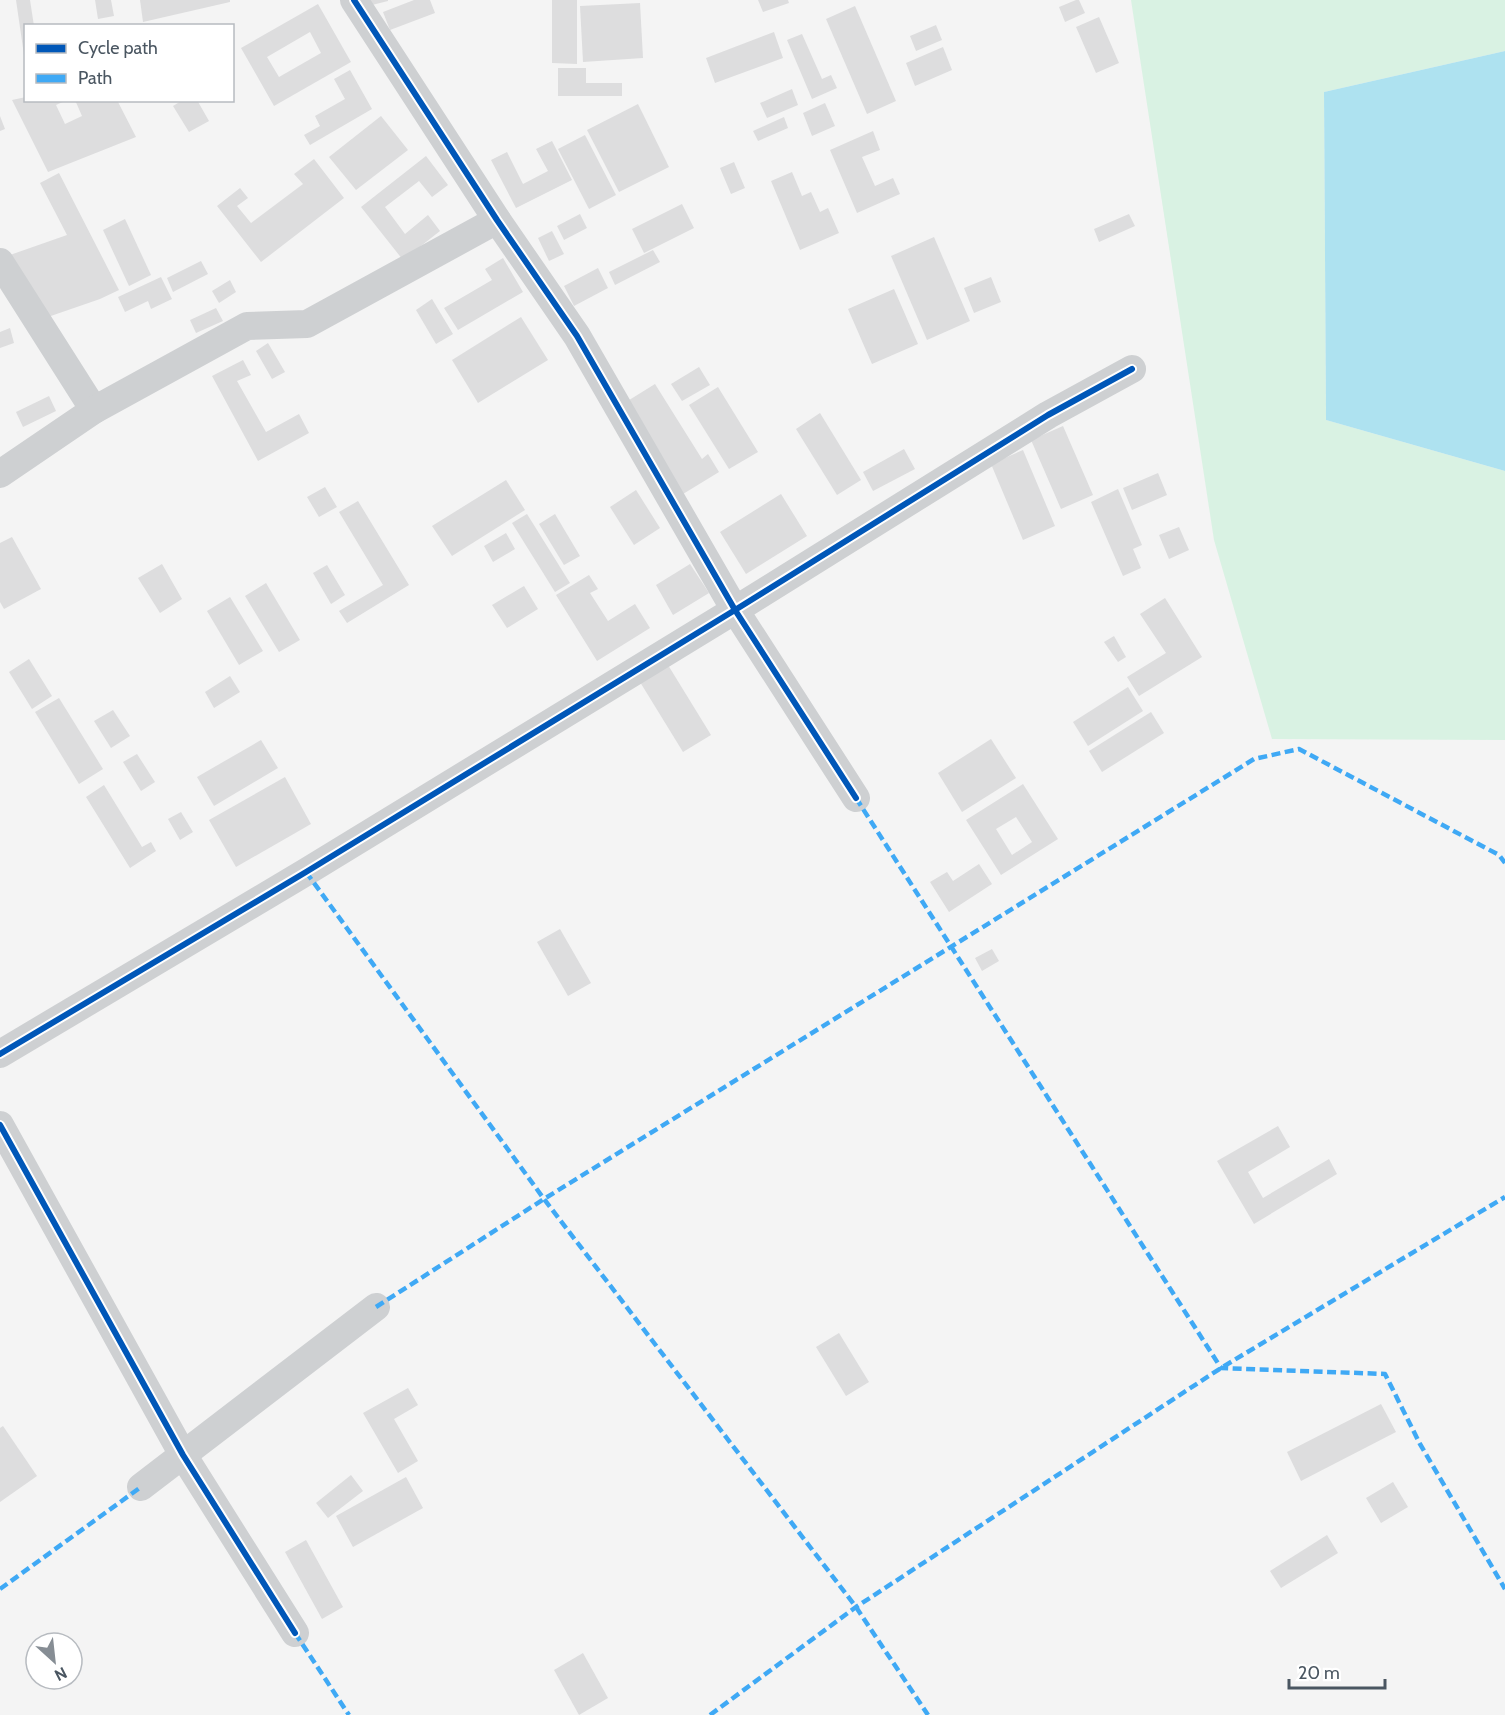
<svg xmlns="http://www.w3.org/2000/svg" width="1505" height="1715" font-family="Cabin,sans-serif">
	<rect width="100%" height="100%" fill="#f4f4f4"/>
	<polygon fill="#d9f2e3" points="1131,0 1505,0 1505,51 1324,92 1326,420 1505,471 1505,740 1272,739 1214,540"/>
	<polygon fill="#aee2f0" points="1505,51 1505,471 1326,420 1324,92"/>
	<g fill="#ddddde" fill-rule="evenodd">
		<polygon points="16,0 30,0 34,26 26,26 26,55 24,55"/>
		<polygon points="95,0 111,0 114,16 98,19"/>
		<polygon points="140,0 230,0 230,2 143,22"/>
		<polygon points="366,0 388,0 388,1 368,6"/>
		<polygon points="414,0 430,0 435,13 390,30 383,12"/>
		<polygon points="552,0 577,0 577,64 552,63"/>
		<polygon points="758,0 788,0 789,3 763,12"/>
		<polygon points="1076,0 1079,0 1085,13 1065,22 1059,7"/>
		<polygon points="640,3 643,58 583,62 580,6"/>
		<path d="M318,4l33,58 -77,44 -33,-58zM310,32l11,21 -42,24 -12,-20z"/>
		<polygon points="855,6 896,101 867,114 826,19"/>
		<polygon points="1099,17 1119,63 1096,73 1076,27"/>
		<polygon points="936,25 942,40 916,51 910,36"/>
		<polygon points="774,32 783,58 715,83 706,58"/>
		<polygon points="802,34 822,79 831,75 837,88 812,99 787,40"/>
		<polygon points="943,47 952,70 915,86 906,63"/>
		<polygon points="558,68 586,68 586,83 622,83 622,96 558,96"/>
		<polygon points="350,70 372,109 310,145 304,135 320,126 315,116 345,99 334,79"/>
		<polygon points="792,89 798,105 767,118 760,103"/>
		<polygon points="26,97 26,100 67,100 56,105 65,124 82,116 75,100 117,100 136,137 48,172 12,100"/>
		<polygon points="183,100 197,100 209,121 189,132 173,106"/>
		<polygon points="825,103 835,126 812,136 803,113"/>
		<polygon points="638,104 669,167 619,192 587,130"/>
		<polygon points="0,116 5,129 0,131"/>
		<polygon points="381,116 408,150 356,190 329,157"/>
		<polygon points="784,117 788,128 758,141 753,131"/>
		<polygon points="873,131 880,150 862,157 875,186 893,178 900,194 857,213 830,150"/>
		<polygon points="585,135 616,195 589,209 558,149"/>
		<polygon points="552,141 572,180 516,208 491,160 507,152 523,184 548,171 536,149"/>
		<polygon points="426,156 448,185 432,197 419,181 385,207 405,234 428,215 440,231 403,260 361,207"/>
		<polygon points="314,159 344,198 261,262 217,206 240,188 248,198 237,206 251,223 303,184 294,174"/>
		<polygon points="734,162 745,188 731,194 720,168"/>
		<polygon points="792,172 802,196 811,192 820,212 828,208 839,233 800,250 771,181"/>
		<polygon points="59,173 119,290 100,299 45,318 10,255 67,235 40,183"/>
		<polygon points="682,204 694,228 644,253 632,229"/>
		<polygon points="580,214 587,228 564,240 557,226"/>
		<polygon points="1129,214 1135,226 1099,242 1094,229"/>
		<polygon points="125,219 151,275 129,286 103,230"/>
		<polygon points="552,231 564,254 549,261 538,238"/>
		<polygon points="934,237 970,321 927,340 891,256"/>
		<polygon points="653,250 660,262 615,285 609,272"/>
		<polygon points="503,258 523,292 458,330 444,308 492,280 485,269"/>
		<polygon points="201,261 208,274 173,292 167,278"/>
		<polygon points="598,268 608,288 574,306 564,286"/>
		<polygon points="161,277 172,299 151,309 148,301 125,312 118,297"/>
		<polygon points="991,277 1001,302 974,313 964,288"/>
		<polygon points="230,280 236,292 219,303 212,291"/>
		<polygon points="894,289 918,344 872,364 848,309"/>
		<polygon points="432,299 453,334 436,344 416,310"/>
		<polygon points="216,308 223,321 196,333 190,320"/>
		<polygon points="521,317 548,360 478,403 452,360"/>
		<polygon points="10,328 14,343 0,348 0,332"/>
		<polygon points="268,343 285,372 272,379 256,351"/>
		<polygon points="243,360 251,375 237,381 266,432 299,414 309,433 258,461 212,376"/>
		<polygon points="699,367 710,385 682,401 671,384"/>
		<polygon points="655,384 702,459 708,454 719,472 683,494 626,402"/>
		<polygon points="718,387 758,452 729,469 689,405"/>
		<polygon points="49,396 56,411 23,427 16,412"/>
		<polygon points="820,413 861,480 837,495 796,429"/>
		<polygon points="1063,426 1093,495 1061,509 1031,440"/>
		<polygon points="904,449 915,469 873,491 863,472"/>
		<polygon points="1023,450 1055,526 1023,540 991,464"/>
		<polygon points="1158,473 1167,495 1132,510 1123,488"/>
		<polygon points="506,480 525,510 452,556 432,526"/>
		<polygon points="325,487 337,507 319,517 307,497"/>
		<polygon points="1118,489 1142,545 1133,549 1141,568 1123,576 1091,502"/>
		<polygon points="636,490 660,528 634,545 610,507"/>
		<polygon points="781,494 807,536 746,574 720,532"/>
		<polygon points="358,501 409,585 347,623 339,611 383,585 339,512"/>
		<polygon points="527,514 570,583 555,592 512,523"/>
		<polygon points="555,514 580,556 564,565 539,524"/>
		<polygon points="1179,527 1189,550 1169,559 1159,535"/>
		<polygon points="506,533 515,549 493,562 484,546"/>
		<polygon points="12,537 41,589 4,609 0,602 0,543"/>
		<polygon points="162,564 182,599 160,613 138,578"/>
		<polygon points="690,564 709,593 673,615 656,585"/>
		<polygon points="327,565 345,595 331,604 313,573"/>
		<polygon points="589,575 598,589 590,593 608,621 635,604 650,628 597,661 556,595"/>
		<polygon points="266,583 300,640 279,652 245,596"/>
		<polygon points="524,586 538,609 507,628 492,605"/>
		<polygon points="230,597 263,651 239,665 207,611"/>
		<polygon points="1165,598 1202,657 1139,696 1127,677 1166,653 1140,614"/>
		<polygon points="1114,636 1126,657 1118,662 1104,642"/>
		<polygon points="29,659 52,696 32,709 9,672"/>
		<polygon points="668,665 711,735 683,752 640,682"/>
		<polygon points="230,676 240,692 214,708 205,692"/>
		<polygon points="1128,687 1143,711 1088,746 1073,722"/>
		<polygon points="59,698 103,769 79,784 35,712"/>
		<polygon points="113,710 130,736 111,748 94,721"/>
		<polygon points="1151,712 1164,733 1102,772 1089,751"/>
		<polygon points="991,739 1016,778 962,812 938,773"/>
		<polygon points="261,740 278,768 214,806 197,777"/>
		<polygon points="137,754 155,782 141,791 123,762"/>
		<polygon points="285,777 311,824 236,867 209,820"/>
		<path d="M1023,784l35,55 -57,36 -35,-55zM1016,817l16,25 -20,13 -16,-26z"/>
		<polygon points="104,785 142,847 151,842 156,851 130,868 86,797"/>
		<polygon points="181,812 193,832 180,840 168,819"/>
		<polygon points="979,864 992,884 949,912 930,882 947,872 953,881"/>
		<polygon points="560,929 591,983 568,996 537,942"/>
		<polygon points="992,949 999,961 982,971 975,958"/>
		<polygon points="1278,1126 1290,1147 1248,1172 1263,1198 1329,1159 1337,1174 1254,1224 1217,1161"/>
		<polygon points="839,1333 869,1382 846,1396 816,1347"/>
		<polygon points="408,1388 418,1405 394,1419 418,1461 398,1473 363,1413"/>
		<polygon points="1381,1404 1396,1432 1301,1481 1287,1452"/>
		<polygon points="3,1426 37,1476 0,1502 0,1428"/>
		<polygon points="351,1475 363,1491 328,1518 316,1503"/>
		<polygon points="406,1477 423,1508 353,1547 336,1516"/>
		<polygon points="1393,1482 1408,1507 1381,1523 1366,1498"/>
		<polygon points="1327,1535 1338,1553 1281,1588 1270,1571"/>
		<polygon points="306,1540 343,1607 322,1619 285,1552"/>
		<polygon points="583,1653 608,1698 579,1715 554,1670"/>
	</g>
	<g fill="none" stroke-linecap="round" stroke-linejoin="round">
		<g stroke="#ced0d2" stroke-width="28">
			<polyline points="354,0 497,220 577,336 735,610 856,798"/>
			<polyline points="0,262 94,410"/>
			<polyline points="0,474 94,410 247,326 307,324 497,220"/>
			<polyline points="0,1054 306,872 735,610 1048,415 1132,369"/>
			<polyline points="0,1125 183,1455 295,1633"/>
			<polyline points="141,1487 376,1307"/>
		</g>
		<g stroke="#3fa9f5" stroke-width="4.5" stroke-dasharray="9 4.5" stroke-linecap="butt">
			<polyline points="856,798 1221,1368 1385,1374 1420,1444 1505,1589"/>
			<polyline points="306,872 544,1199 856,1607 928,1715"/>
			<polyline points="376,1307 544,1199 1254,759 1299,749 1499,855 1505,863"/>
			<polyline points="0,1589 141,1487"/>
			<polyline points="295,1633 349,1715"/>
			<polyline points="710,1715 856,1607 1221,1368 1505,1197"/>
		</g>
		<g stroke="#fff" stroke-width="10">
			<g id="cycleway">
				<polyline points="354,0 497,220 577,336 735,610 856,798"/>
				<polyline points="0,1054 306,872 735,610 1048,415 1132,369"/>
				<polyline points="0,1125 183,1455 295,1633"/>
			</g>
		</g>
		<use href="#cycleway" stroke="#0057b8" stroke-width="6"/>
	</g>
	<rect x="24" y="24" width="210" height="78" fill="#ffffff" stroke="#b7bbc0" stroke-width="1.5"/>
	<rect x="36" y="44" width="30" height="9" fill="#0057b8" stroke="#b7bbc0" stroke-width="1.5"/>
	<text x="78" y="54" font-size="18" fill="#4a5661">Cycle path</text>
	<rect x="36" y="74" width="30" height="9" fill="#3fa9f5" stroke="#b7bbc0" stroke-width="1.5"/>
	<text x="78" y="84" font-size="18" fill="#4a5661">Path</text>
	<g transform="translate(54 1661) rotate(153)"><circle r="28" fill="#ffffff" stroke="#b7bbc0" stroke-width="1.5"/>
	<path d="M0-4.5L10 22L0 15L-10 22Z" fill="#868d94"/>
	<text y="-9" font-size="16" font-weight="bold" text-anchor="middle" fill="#4a5661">N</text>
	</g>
	<path d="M1289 1679v9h96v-9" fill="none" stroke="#4a5661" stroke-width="3"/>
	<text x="1298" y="1679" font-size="18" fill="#4a5661" stroke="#ffffff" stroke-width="4.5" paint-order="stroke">20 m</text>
</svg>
